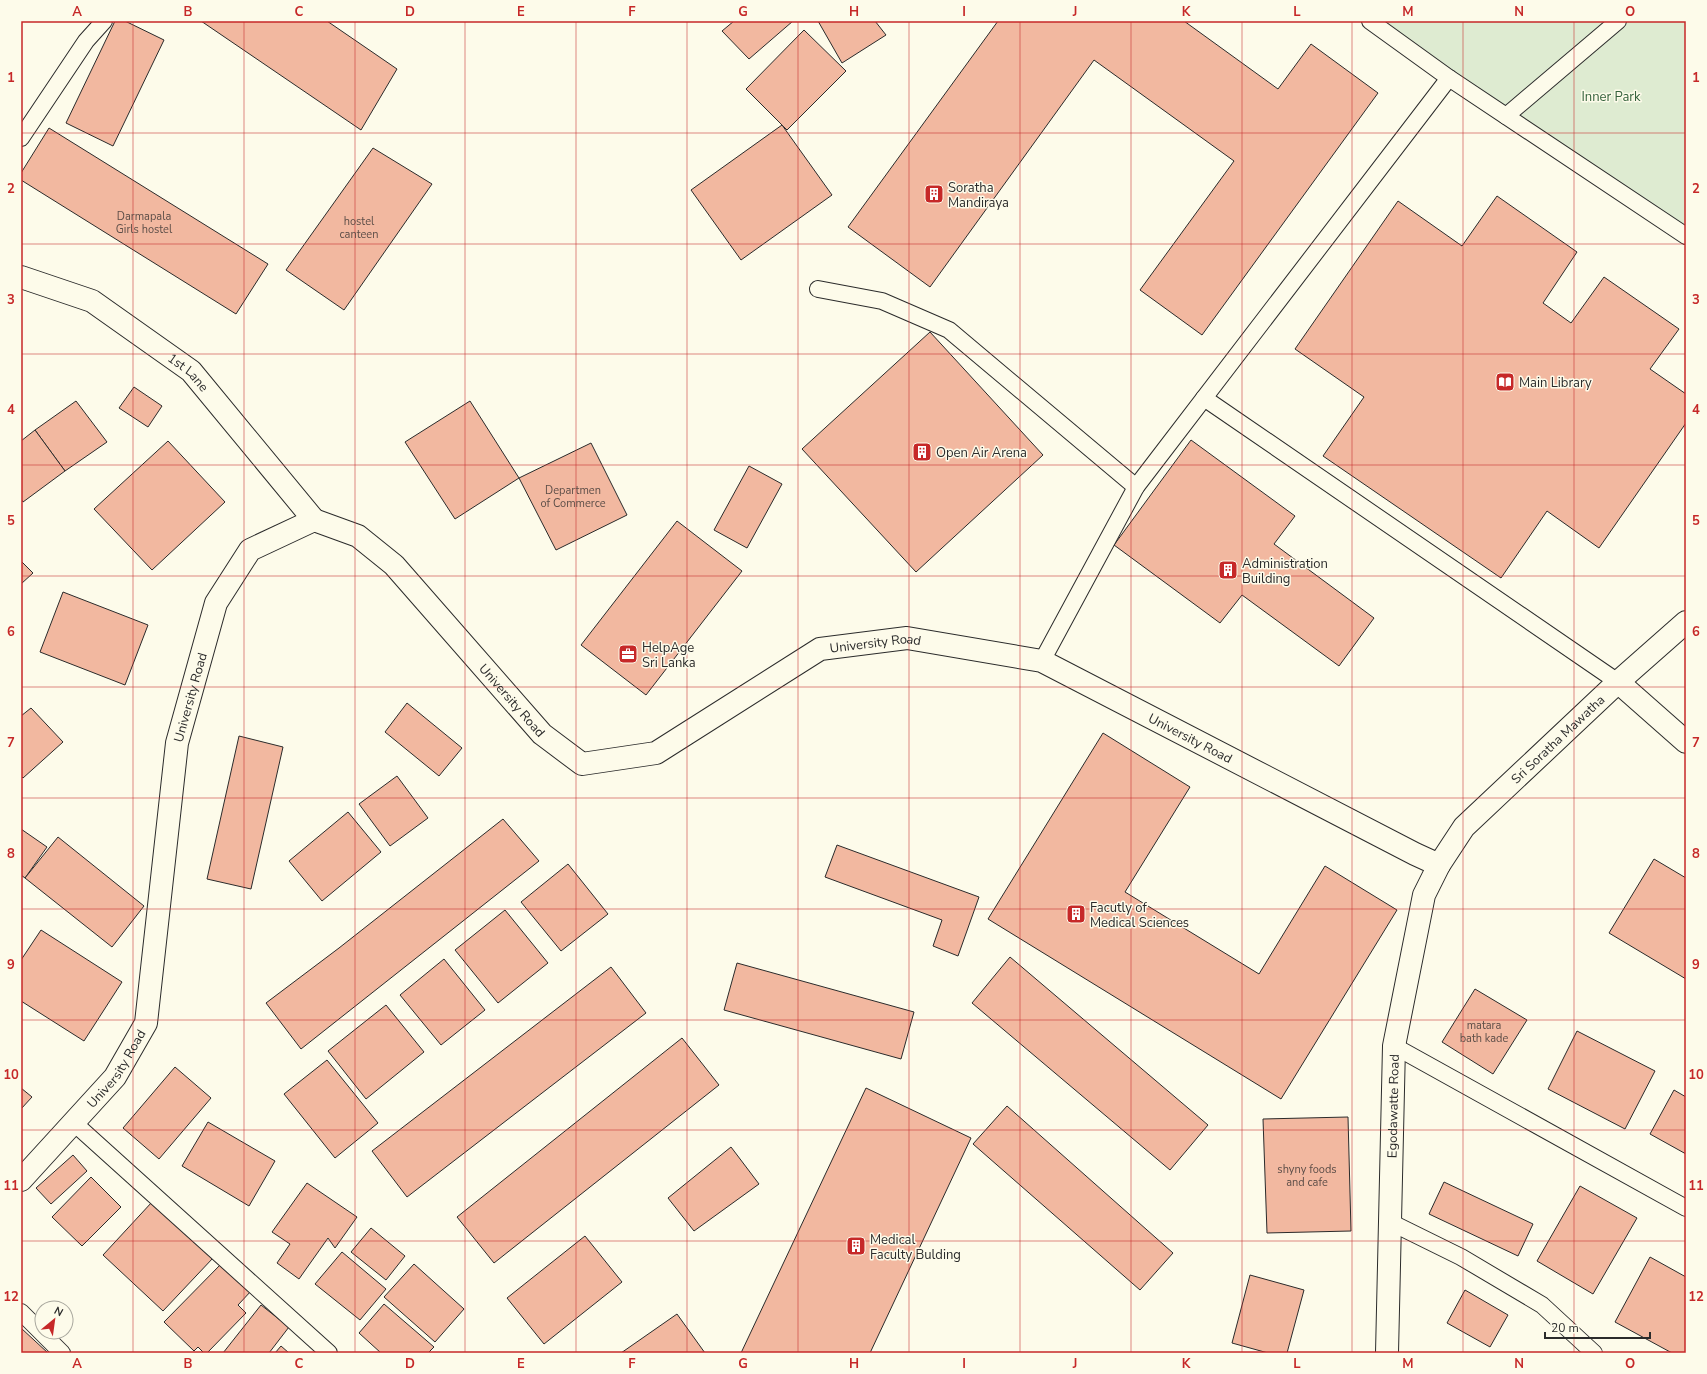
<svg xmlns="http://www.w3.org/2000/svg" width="1707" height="1374" font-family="'Nunito Sans',sans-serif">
	<rect width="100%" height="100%" fill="#fdfbea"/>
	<polygon fill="#deebd1" stroke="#74746e" points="1370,21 1686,21 1686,236"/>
	<g fill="#f2b8a0" stroke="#2b2b2b">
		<polygon points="115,21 125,21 164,40 113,146 66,123"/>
		<polygon points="201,21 327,21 397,69 361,130"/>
		<polygon points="734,21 793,21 749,59 722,31"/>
		<polygon points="818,21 875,21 886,35 842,63"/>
		<polygon points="998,21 1184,21 1278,89 1311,44 1378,93 1202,335 1140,290 1234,161 1094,60 930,287 848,227"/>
		<polygon points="804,30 846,71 787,130 746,89"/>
		<polygon points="782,125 832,195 741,260 691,190"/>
		<polygon points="49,128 268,264 236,314 21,180 21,173"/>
		<polygon points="373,148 432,184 344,310 286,270"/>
		<polygon points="1497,196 1577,252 1543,303 1571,323 1604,277 1679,329 1650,369 1686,394 1686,423 1599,548 1547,511 1501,578 1323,456 1364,397 1295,349 1398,201 1462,246"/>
		<polygon points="930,332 1043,455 916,572 802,449"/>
		<polygon points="134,387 162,406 148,427 119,408"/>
		<polygon points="76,401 107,442 65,471 35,430"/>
		<polygon points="470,401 519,478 455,519 405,442"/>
		<polygon points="35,430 65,471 23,502 21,499 21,441"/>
		<polygon points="1191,440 1295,516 1274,544 1374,618 1339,666 1242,595 1220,623 1114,545"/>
		<polygon points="168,441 225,502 152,570 94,509"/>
		<polygon points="591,443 627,515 556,550 519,478"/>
		<polygon points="749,466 782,484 747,548 714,530"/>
		<polygon points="677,521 742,571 646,695 581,645"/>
		<polygon points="21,561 33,573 21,584"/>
		<polygon points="63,592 148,625 125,685 40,652"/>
		<polygon points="407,703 462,748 439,776 385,732"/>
		<polygon points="31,708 63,742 23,778 21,776 21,716"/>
		<polygon points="1103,733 1190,787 1125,892 1259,974 1325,866 1397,910 1281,1099 988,919"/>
		<polygon points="239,736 283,747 251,889 207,879"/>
		<polygon points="397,776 428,818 390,846 359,804"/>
		<polygon points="348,812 381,852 322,901 289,861"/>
		<polygon points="503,819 539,861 301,1049 266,1003 339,948"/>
		<polygon points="21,829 47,847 25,878 21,875"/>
		<polygon points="58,837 144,906 112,947 25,878"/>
		<polygon points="837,845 979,897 958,956 933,946 942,920 825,877"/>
		<polygon points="1654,859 1686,878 1686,979 1609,933"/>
		<polygon points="568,864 608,914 561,951 521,902"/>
		<polygon points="505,910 548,963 498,1003 455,950"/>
		<polygon points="41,930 122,982 84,1041 21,1001 21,960"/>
		<polygon points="1010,957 1208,1125 1170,1170 972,1003"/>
		<polygon points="444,959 485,1010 441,1045 400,995"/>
		<polygon points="737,963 914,1012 901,1059 724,1010"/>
		<polygon points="611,967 646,1013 407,1197 372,1151"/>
		<polygon points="1475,989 1527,1020 1493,1074 1442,1042"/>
		<polygon points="386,1005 424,1052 366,1099 328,1051"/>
		<polygon points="1577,1031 1655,1071 1625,1129 1548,1089"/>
		<polygon points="682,1038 719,1085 494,1263 457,1217"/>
		<polygon points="327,1060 378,1123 335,1158 284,1094"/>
		<polygon points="175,1067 211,1098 159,1159 123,1128"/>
		<polygon points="21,1088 32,1097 21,1109"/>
		<polygon points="866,1088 971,1138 870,1353 741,1353"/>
		<polygon points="1674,1090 1686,1097 1686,1154 1650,1134"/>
		<polygon points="1007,1106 1173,1253 1140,1290 973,1144"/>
		<polygon points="1348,1117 1351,1231 1267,1233 1263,1119"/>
		<polygon points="208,1122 275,1161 249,1206 182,1166"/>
		<polygon points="731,1147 759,1184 694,1231 668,1198"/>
		<polygon points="73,1155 87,1171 51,1204 36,1188"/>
		<polygon points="91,1177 121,1207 82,1246 52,1217"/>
		<polygon points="1444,1182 1533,1224 1518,1256 1429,1214"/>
		<polygon points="307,1183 357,1217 335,1248 328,1238 299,1279 277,1263 290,1244 272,1232"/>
		<polygon points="1580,1186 1637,1218 1593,1294 1537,1261"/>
		<polygon points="152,1202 213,1258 163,1311 103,1255"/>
		<polygon points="371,1228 405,1256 386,1280 351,1252"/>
		<polygon points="585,1236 622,1282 544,1344 507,1298"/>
		<polygon points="342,1252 386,1289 360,1320 315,1284"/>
		<polygon points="1650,1257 1686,1277 1686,1353 1672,1353 1615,1322"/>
		<polygon points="223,1262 252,1290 238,1305 246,1313 207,1353 204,1353 198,1347 194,1351 164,1322"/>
		<polygon points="414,1264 464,1309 435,1342 384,1297"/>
		<polygon points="1250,1275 1304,1290 1287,1353 1268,1353 1232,1343"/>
		<polygon points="1465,1290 1508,1315 1490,1347 1447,1323"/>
		<polygon points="384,1304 434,1347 428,1353 381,1353 359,1333"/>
		<polygon points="261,1305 289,1327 269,1353 223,1353"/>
		<polygon points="677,1314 705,1353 621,1353"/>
		<polygon points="21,1328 48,1353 21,1353"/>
		<polygon points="281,1346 289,1353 275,1353"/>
	</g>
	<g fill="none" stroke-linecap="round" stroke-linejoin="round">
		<g stroke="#2b2b2b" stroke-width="18">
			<g id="lane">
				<polyline points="1370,21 1449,78 1686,236"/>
				<polyline points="1506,116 1618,21"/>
				<polyline points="21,138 86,41 104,21"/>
				<polyline points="818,289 882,301 949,330 1136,487"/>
				<polyline points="1204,398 1618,682"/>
				<polyline points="1042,661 1136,487 1449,78"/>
				<polyline points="1394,1046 1686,1208"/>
				<polyline points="74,1123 329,1353"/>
				<polyline points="1390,1222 1461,1257 1542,1305 1594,1353"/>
				<polyline points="21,1312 62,1353"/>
			</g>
		</g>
		<g stroke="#2b2b2b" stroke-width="24">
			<g id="street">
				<path id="s1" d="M21,277l71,24 99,70 123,149"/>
				<polyline points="1618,682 1686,742"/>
			</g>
		</g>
		<g stroke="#2b2b2b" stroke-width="24">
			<g id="secondary">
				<path id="s2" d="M1387,1353l7,-307 30,-151 15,-30"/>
			</g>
		</g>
		<g stroke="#2b2b2b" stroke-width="24">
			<g id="primary">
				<path id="s3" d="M21,1180l94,-103 31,-54 31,-280 39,-140 34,-53 64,-30 44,16 36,29 148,169 40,30 74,-11 164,-104 87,-11 135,23 373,193 24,11 25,-38 154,-145 68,-60"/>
			</g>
		</g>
		<use href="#lane" stroke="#fdfbea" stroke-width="16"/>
		<use href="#street" stroke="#fdfbea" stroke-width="22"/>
		<use href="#secondary" stroke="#fdfbea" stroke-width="22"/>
		<use href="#primary" stroke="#fdfbea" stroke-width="22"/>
	</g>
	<path fill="none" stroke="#c62828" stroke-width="1" stroke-opacity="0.55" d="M133,21v1332M244,21v1332M355,21v1332M465,21v1332M576,21v1332M687,21v1332M798,21v1332M909,21v1332M1020,21v1332M1131,21v1332M1242,21v1332M1352,21v1332M1463,21v1332M1574,21v1332M21,133h1665M21,244h1665M21,354h1665M21,465h1665M21,576h1665M21,687h1665M21,798h1665M21,909h1665M21,1020h1665M21,1130h1665M21,1241h1665"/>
	<defs>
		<g id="building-square" transform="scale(1)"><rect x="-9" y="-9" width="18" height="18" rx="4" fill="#c62828" stroke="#fdfbea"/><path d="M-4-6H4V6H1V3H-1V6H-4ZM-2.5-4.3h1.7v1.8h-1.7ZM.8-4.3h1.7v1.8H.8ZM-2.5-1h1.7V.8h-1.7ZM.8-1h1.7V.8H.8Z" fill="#fff"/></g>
		<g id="library-square" transform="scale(1)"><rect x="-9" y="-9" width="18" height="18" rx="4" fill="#c62828" stroke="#fdfbea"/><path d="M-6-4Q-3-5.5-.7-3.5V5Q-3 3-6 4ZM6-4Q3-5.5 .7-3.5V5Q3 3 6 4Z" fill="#fff"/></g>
		<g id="office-square" transform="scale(1)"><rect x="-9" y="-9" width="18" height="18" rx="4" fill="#c62828" stroke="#fdfbea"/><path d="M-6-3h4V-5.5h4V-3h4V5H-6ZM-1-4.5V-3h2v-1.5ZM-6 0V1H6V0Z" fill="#fff"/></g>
	</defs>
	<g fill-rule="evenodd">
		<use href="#building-square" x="934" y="194"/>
		<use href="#library-square" x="1505" y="382"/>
		<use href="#building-square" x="922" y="452"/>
		<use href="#building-square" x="1228" y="570"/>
		<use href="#office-square" x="628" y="654"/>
		<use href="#building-square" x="1076" y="914"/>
		<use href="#building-square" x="856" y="1246"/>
	</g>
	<g text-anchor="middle" stroke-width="3" stroke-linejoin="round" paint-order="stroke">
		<g font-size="11" fill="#5d4e48">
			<text x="144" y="220">Darmapala<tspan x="144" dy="13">Girls hostel</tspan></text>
			<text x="359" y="225">hostel<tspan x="359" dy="13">canteen</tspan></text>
			<text x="573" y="494">Departmen<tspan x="573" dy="13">of Commerce</tspan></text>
			<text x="1484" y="1029">matara<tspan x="1484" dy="13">bath kade</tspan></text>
			<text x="1307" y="1173">shyny foods<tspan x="1307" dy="13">and cafe</tspan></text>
		</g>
		<g font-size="13" fill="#34623c" stroke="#fdfbea">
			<text x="1611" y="101">Inner Park</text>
		</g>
		<g font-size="13" fill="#2b2b2b" stroke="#fdfbea" text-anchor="start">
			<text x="948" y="192">Soratha<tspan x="948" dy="15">Mandiraya</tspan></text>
			<text x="1519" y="387">Main Library</text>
			<text x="936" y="457">Open Air Arena</text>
			<text x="1242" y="568">Administration<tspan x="1242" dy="15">Building</tspan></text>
			<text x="642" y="652">HelpAge<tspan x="642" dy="15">Sri Lanka</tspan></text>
			<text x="1090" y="912">Facutly of<tspan x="1090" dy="15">Medical Sciences</tspan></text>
			<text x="870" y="1244">Medical<tspan x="870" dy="15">Faculty Bulding</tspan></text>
		</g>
		<g font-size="13" fill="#2b2b2b" stroke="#fdfbea">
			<text dy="5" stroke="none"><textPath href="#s1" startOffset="195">1st Lane</textPath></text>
			<text dy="5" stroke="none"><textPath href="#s3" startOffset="1455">University Road</textPath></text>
			<text dy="5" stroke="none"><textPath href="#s3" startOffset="531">University Road</textPath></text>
			<text dy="5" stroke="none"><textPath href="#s3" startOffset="1035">University Road</textPath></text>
			<text dy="5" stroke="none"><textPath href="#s3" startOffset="1791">University Road</textPath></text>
			<text dy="5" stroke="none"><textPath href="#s3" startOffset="2244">Sri Soratha Mawatha</textPath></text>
			<text dy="5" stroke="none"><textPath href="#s3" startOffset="147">University Road</textPath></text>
			<text dy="5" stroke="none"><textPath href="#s2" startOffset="247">Egodawatte Road</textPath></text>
		</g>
	</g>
	<rect width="1707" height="1374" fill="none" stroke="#fdfbea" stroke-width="44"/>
	<g transform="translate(54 1320) rotate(29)"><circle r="19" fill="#fdfbea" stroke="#a9a89e"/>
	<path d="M0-3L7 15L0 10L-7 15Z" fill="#c62828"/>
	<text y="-6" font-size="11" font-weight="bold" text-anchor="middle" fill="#2b2b2b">N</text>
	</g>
	<path d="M1545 1332v6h105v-6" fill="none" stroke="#2b2b2b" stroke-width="2"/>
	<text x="1551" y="1332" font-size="12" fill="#2b2b2b" stroke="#fdfbea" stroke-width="3" paint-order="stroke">20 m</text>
	<rect x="22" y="22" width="1663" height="1330" fill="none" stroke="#c62828" stroke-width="1.5"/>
	<g font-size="13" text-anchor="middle" font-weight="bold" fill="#c62828">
		<text x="77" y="16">A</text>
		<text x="188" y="16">B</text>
		<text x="299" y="16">C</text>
		<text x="410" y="16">D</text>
		<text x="521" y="16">E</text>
		<text x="632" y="16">F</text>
		<text x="743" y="16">G</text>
		<text x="854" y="16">H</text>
		<text x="964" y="16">I</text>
		<text x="1075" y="16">J</text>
		<text x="1186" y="16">K</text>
		<text x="1297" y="16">L</text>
		<text x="1408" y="16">M</text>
		<text x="1519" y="16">N</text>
		<text x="1630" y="16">O</text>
		<text x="11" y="82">1</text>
		<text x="1696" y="82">1</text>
		<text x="11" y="193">2</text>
		<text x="1696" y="193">2</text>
		<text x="11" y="304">3</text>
		<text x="1696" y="304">3</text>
		<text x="11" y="414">4</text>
		<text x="1696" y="414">4</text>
		<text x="11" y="525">5</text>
		<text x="1696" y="525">5</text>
		<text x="11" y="636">6</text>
		<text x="1696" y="636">6</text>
		<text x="11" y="747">7</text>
		<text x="1696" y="747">7</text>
		<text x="11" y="858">8</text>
		<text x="1696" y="858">8</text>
		<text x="11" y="969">9</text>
		<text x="1696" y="969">9</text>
		<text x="11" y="1079">10</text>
		<text x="1696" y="1079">10</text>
		<text x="11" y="1190">11</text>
		<text x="1696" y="1190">11</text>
		<text x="11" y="1301">12</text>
		<text x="1696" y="1301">12</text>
		<text x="77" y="1368">A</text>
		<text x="188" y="1368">B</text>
		<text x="299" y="1368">C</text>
		<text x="410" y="1368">D</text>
		<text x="521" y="1368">E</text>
		<text x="632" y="1368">F</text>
		<text x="743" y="1368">G</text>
		<text x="854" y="1368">H</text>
		<text x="964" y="1368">I</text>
		<text x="1075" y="1368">J</text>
		<text x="1186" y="1368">K</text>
		<text x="1297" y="1368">L</text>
		<text x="1408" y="1368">M</text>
		<text x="1519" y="1368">N</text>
		<text x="1630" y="1368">O</text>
	</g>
</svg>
